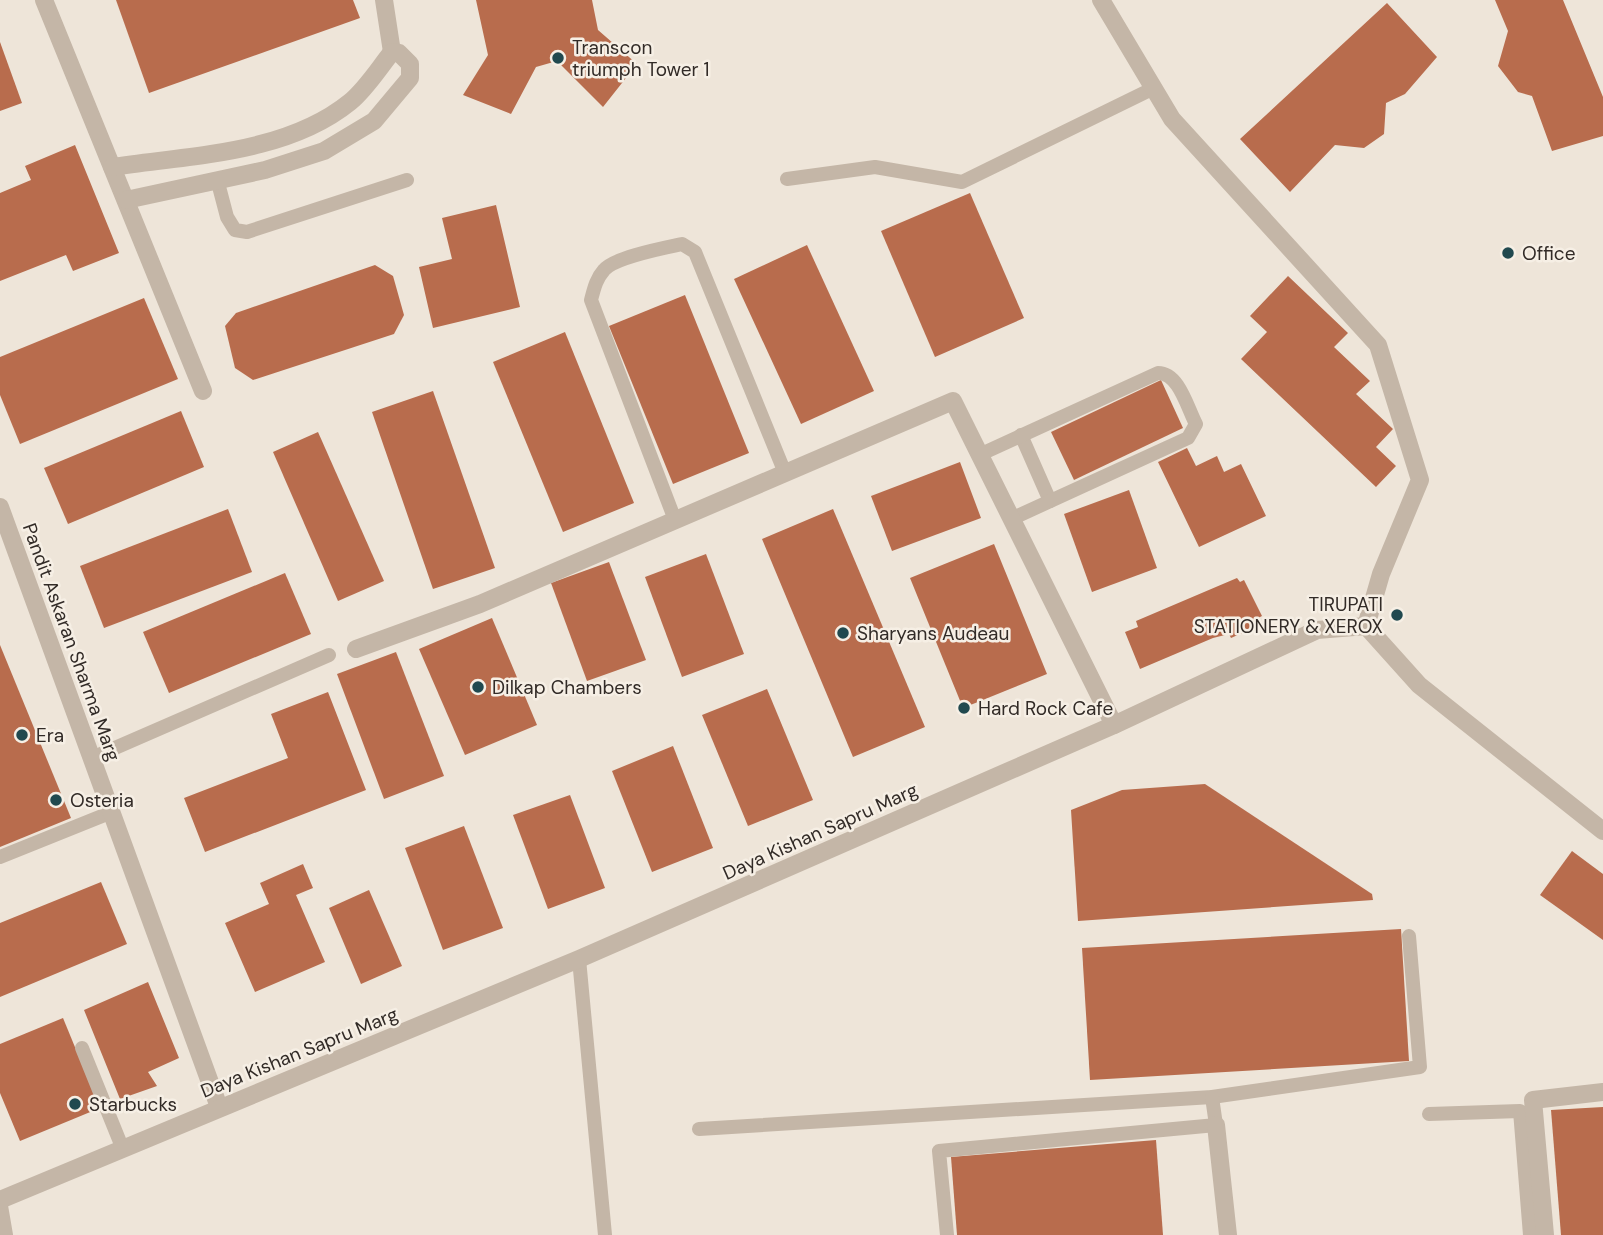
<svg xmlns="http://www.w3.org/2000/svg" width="1603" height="1235" font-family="'DM Sans',sans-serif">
	<rect width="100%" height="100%" fill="#eee5d9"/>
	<g fill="#b86c4d">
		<polygon points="116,0 353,0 360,18 149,93"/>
		<polygon points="476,0 592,0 598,30 637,64 603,107 557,61 536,67 511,114 463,95 488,55"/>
		<polygon points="1495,0 1563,0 1603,97 1603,136 1552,151 1532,96 1518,92 1498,66 1508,31"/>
		<polygon points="1387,3 1437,57 1405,94 1386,103 1384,134 1364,148 1335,145 1290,192 1240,139"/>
		<polygon points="0,42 22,103 0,111"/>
		<polygon points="75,145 119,253 73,271 66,255 0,281 0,193 31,180 25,166"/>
		<polygon points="970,193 1024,318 935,357 881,231"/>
		<polygon points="496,205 520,307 433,328 419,267 452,259 442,218"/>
		<polygon points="807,245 874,391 801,424 734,279"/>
		<polygon points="375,265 393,276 404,315 394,334 253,380 235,368 225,326 236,313"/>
		<polygon points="1288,276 1348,333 1334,347 1370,381 1356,394 1393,429 1376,447 1396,466 1376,487 1241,359 1267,332 1250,316"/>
		<polygon points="685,295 749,453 673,484 609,326"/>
		<polygon points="144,298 178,379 20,444 0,395 0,357"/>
		<polygon points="565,332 634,503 563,532 493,362"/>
		<polygon points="1161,380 1183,428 1074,480 1051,432"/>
		<polygon points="433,391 495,568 433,589 372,412"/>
		<polygon points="181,411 204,467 68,524 44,468"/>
		<polygon points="318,432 384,581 338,601 273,452"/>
		<polygon points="1187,448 1196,466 1217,456 1224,472 1241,464 1266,516 1199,547 1158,462"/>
		<polygon points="960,462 981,518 892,551 871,496"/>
		<polygon points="1129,490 1157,568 1092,592 1064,514"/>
		<polygon points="228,509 252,572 104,628 80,566"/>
		<polygon points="833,509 925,727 853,757 762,539"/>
		<polygon points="994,544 1047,674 963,708 910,578"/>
		<polygon points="706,554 744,654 682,677 645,577"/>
		<polygon points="609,562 646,660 587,681 551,583"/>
		<polygon points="285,573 311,634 169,693 143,632"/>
		<polygon points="1237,578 1240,582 1244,580 1262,616 1256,619 1260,625 1231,638 1229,634 1213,638 1140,669 1125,632 1138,627 1136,621"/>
		<polygon points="492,618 537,725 465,755 419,649"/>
		<polygon points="0,645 71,818 0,847"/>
		<polygon points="396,652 444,776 384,799 337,674"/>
		<polygon points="767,689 813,800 748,826 702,715"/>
		<polygon points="328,692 366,790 205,852 184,798 288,758 271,714"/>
		<polygon points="673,746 713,848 652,872 612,771"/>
		<polygon points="1205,784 1372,894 1373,900 1078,921 1071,810 1122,790"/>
		<polygon points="570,795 605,888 548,909 513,815"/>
		<polygon points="464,826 503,928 443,950 405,848"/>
		<polygon points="1572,851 1603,874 1603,940 1540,895"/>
		<polygon points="303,864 313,888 296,895 325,962 255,992 225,923 269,904 260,883"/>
		<polygon points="101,882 127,944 0,997 0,923"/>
		<polygon points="369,890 402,966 361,984 329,908"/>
		<polygon points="1401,929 1409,1061 1090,1080 1082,948"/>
		<polygon points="148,982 179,1058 148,1072 157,1086 120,1099 84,1010"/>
		<polygon points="63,1018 100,1108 20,1141 0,1093 0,1044"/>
		<polygon points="1603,1107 1603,1235 1561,1235 1551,1110"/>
		<polygon points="1156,1140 1163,1235 957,1235 951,1157"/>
	</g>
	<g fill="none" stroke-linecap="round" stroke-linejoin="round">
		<g stroke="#c4b6a7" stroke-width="14">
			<polyline points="217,179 227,217 235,230 247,232 407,180"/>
			<polyline points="787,179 875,167 962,182 1154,88"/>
			<polyline points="1021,435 1050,501"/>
			<path d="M979,455l179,-82c21,0 29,34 38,51l-8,14 -177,81"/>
			<path d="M675,520l-84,-220c3,-11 5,-21 13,-30 11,-13 60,-22 78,-26l13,8 90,221"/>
			<polyline points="92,758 329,655"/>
			<polyline points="0,857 112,812"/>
			<polyline points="579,959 605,1235"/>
			<polyline points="82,1048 122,1147"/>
			<polyline points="1429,1114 1520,1111 1530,1235"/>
			<polyline points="699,1129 1212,1097 1420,1067 1409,936"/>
			<polyline points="0,1200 6,1235"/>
			<polyline points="947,1235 939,1151 1216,1125 1212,1097"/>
		</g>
		<g stroke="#c4b6a7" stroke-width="18">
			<polyline points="44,0 203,391"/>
			<polyline points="384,0 392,52"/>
			<polyline points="1101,0 1172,119 1378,345 1420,480 1381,574 1366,626"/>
			<path d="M112,167c78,-12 174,-13 238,-65 16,-13 29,-34 42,-50l7,1 11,11v14l-36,43 -50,30 -59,19 -139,30"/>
			<polyline points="0,507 219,1107"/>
			<polyline points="356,649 480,604 953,401 1114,725"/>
			<polyline points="1216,1125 1228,1235"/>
			<polyline points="0,1200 579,959 1114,725 1317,630 1366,626 1419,685 1603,831"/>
			<polyline points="1545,1235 1533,1100 1603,1092"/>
		</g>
	</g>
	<g fill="#21494f" stroke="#f6efe5" stroke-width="2.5">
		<circle cx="558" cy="58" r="7"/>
		<circle cx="1508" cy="253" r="7"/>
		<circle cx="1397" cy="615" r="7"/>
		<circle cx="843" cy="633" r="7"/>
		<circle cx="478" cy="687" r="7"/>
		<circle cx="964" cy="708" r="7"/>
		<circle cx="22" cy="735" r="7"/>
		<circle cx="56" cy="800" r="7"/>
		<circle cx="75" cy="1104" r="7"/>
	</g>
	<g text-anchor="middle" stroke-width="5" stroke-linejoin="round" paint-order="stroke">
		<g font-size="19" fill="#322b27" stroke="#f6efe5" text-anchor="start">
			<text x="572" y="54">Transcon<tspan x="572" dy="22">triumph Tower 1</tspan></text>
			<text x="1522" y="260">Office</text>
			<text x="1383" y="611" text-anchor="end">TIRUPATI<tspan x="1383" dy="22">STATIONERY &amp; XEROX</tspan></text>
			<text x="857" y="640">Sharyans Audeau</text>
			<text x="492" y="694">Dilkap Chambers</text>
			<text x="978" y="715">Hard Rock Cafe</text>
			<text x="36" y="742">Era</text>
			<text x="70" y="807">Osteria</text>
			<text x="89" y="1111">Starbucks</text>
		</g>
		<g font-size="19" fill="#322b27" stroke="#f6efe5">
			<text transform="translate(72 642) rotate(70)" y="7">Pandit Askaran Sharma Marg</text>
			<text transform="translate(820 831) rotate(-24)" y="7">Daya Kishan Sapru Marg</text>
			<text transform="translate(299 1052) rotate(-22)" y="7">Daya Kishan Sapru Marg</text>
		</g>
	</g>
</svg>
